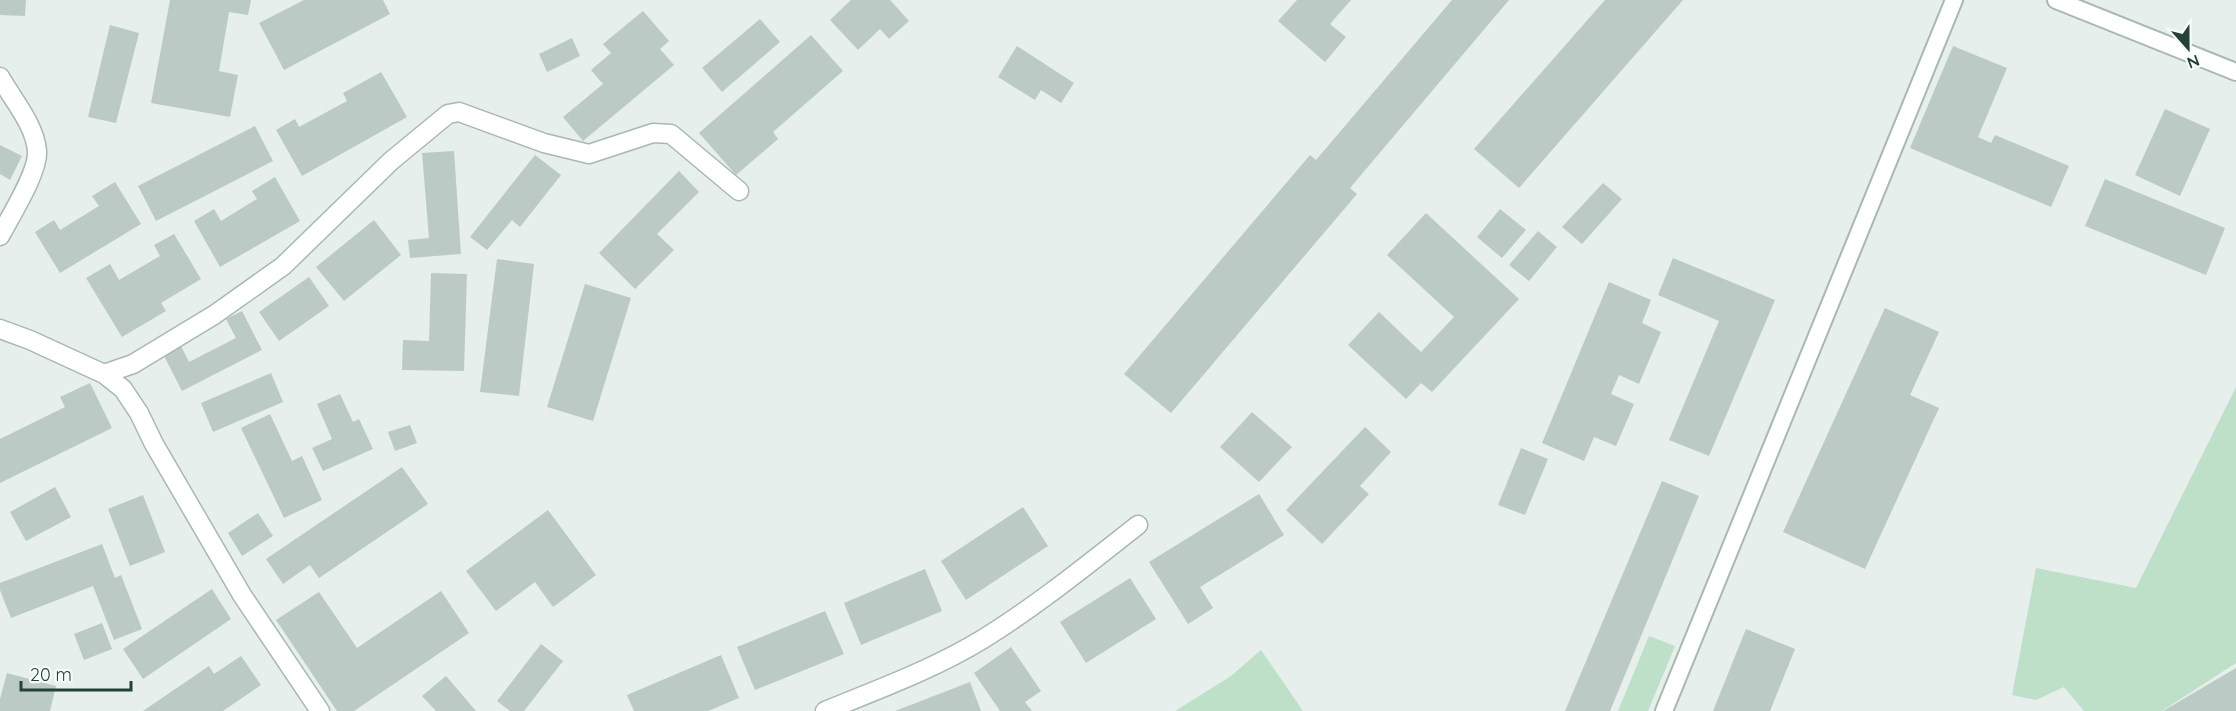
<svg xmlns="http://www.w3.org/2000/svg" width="2236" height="711" font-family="Quicksand,sans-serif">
	<rect width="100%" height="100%" fill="#e6efeb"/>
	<g fill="#bfe0c8">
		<polygon points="2236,387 2236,663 2162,711 2084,711 2064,687 2036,700 2012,695 2036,568 2136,588"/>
		<polygon points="1649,636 1675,646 1648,711 1618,711"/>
		<polygon points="1261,650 1303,711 1175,711 1231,676"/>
	</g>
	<g fill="#bbcac4">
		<polygon points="0,0 26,0 25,16 0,15"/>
		<polygon points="170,0 251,0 248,15 229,12 219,71 238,75 230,117 151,103"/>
		<polygon points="304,0 383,0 390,14 284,70 259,23"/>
		<polygon points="851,0 890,0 909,21 889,39 880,29 858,50 830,20"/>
		<polygon points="1297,0 1351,0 1330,24 1346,37 1325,62 1278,21"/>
		<polygon points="1452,0 1509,0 1350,188 1357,194 1171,413 1124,374 1310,155 1316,160"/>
		<polygon points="1605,0 1683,0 1519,188 1474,149"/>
		<polygon points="643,11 669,41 660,49 674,65 583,141 563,117 603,84 591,70 611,53 603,44"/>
		<polygon points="760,19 780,42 722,92 702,68"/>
		<polygon points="110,25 139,33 116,123 88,117"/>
		<polygon points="811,35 843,71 773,132 778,139 736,175 699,133"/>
		<polygon points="572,38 580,56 547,72 539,54"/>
		<polygon points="1017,46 1074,83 1061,103 1041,90 1035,100 998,77"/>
		<polygon points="1953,46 2007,68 1978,137 1991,143 1995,135 2069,166 2051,207 1910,148"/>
		<polygon points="381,72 407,117 302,176 276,130 295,119 299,127 347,101 343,93"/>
		<polygon points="2165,109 2210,129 2180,196 2135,175"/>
		<polygon points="255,126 273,161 156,221 138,186"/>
		<polygon points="0,145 22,156 10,180 0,174"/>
		<polygon points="454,151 461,254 410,258 408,240 429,238 422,153"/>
		<polygon points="535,155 561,175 520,227 512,220 487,250 470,237"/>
		<polygon points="679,171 699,192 657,234 674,250 635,289 599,253"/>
		<polygon points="275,177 300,221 220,267 194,221 214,209 221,221 257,199 252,191"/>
		<polygon points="2105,179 2225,228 2206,275 2085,226"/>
		<polygon points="115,182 141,224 60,273 35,232 54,220 60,230 99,206 92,196"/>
		<polygon points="1603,183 1622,199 1582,244 1562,227"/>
		<polygon points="1500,209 1526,230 1502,258 1477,237"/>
		<polygon points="1426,213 1519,299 1432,392 1421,383 1406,399 1348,345 1379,312 1421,352 1454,317 1387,255"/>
		<polygon points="374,220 401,255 344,301 316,267"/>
		<polygon points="1538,231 1557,247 1529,281 1509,265"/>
		<polygon points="174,234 201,279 161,303 166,311 122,337 86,278 110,264 119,280 160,256 154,245"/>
		<polygon points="1673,258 1775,300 1709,456 1669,440 1719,321 1658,295"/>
		<polygon points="497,259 534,264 519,396 480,392"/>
		<polygon points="431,273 467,274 464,371 402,370 403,340 429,341"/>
		<polygon points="309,277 329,306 279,341 259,312"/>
		<polygon points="1609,282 1651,300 1642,323 1661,332 1639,384 1619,375 1611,394 1634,404 1616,446 1594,437 1584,461 1542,443"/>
		<polygon points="585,284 631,298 593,421 547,407"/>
		<polygon points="1885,308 1939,332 1910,395 1939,408 1865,569 1783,532"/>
		<polygon points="242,311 262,350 182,391 162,352 180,344 189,362 236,338 226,319"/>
		<polygon points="271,373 283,402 213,432 201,403"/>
		<polygon points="90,383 112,428 0,483 0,439 65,407 60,397"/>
		<polygon points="340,394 353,422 359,419 373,449 323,471 312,448 332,439 317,404"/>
		<polygon points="1252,412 1292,447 1259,482 1220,447"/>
		<polygon points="270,414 292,461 302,456 322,500 284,518 241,428"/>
		<polygon points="410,425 417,443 395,451 388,432"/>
		<polygon points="1365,427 1391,452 1360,486 1369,494 1322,544 1286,510"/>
		<polygon points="1521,448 1548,459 1525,515 1498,505"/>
		<polygon points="402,467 428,504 319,578 310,565 283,584 266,559"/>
		<polygon points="1662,481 1699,496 1610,711 1565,711"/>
		<polygon points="55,487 71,517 26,541 10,512"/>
		<polygon points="1259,494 1284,535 1200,587 1213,608 1188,624 1149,562"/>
		<polygon points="143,495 165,552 130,566 108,509"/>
		<polygon points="1023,507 1048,546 966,600 941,561"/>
		<polygon points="548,510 596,575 553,607 535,582 496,611 466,571"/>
		<polygon points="258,513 273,536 242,556 228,533"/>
		<polygon points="102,544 115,578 121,575 142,629 114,640 93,586 11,618 0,590 0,583"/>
		<polygon points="925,569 942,611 861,645 844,603"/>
		<polygon points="1130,578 1156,619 1086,663 1060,622"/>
		<polygon points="212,589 231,619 143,679 123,649"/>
		<polygon points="441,591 469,633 354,711 337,711 276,620 319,592 357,648"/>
		<polygon points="825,611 844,654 755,690 737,647"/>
		<polygon points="102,623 112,649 84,660 74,634"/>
		<polygon points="1746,629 1795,649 1770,711 1713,711"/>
		<polygon points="541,644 563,661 524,711 510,711 497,701"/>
		<polygon points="1011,647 1041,691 1025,702 1032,711 1000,711 974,673"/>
		<polygon points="721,655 739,698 708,711 634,711 627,695"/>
		<polygon points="241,656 261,685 223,711 143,711 209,666 214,674"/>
		<polygon points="2236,668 2236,711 2163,711"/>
		<polygon points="7,673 56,686 50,711 0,711 0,699"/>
		<polygon points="446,676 476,711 436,711 422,696"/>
		<polygon points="970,682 981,711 895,711"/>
	</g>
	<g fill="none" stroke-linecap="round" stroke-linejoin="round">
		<g stroke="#a8b8b2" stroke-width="20">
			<g id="service">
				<polyline points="2056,0 2236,72"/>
				<polyline points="1664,711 1954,0"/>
			</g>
		</g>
		<g stroke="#a8b8b2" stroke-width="21">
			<g id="minor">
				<path d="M0,77c13,23 35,48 37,74 2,20 -27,66 -37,85"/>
				<polyline points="0,329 30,340 104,374 123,389 139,413 154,444 242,595 320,711"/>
				<polyline points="104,374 133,364 214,315 283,266 391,161 448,114 459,112 544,143 589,154 653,133 671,134 739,191"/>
				<path d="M825,711c54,-22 109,-42 158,-72 55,-34 105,-75 155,-114"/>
			</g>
		</g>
		<use href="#service" stroke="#fff" stroke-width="16"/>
		<use href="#minor" stroke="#fff" stroke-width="18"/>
	</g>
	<g transform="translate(2188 48) rotate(159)" stroke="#f7fbf9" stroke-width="4.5" paint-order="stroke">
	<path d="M0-4.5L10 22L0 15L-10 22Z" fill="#24423a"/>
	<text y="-9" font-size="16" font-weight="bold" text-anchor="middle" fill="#24423a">N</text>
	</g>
	<path d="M21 681v9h110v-9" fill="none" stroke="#24423a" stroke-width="3"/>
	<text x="30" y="681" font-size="18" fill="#24423a" stroke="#f7fbf9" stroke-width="4.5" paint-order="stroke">20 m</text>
</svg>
